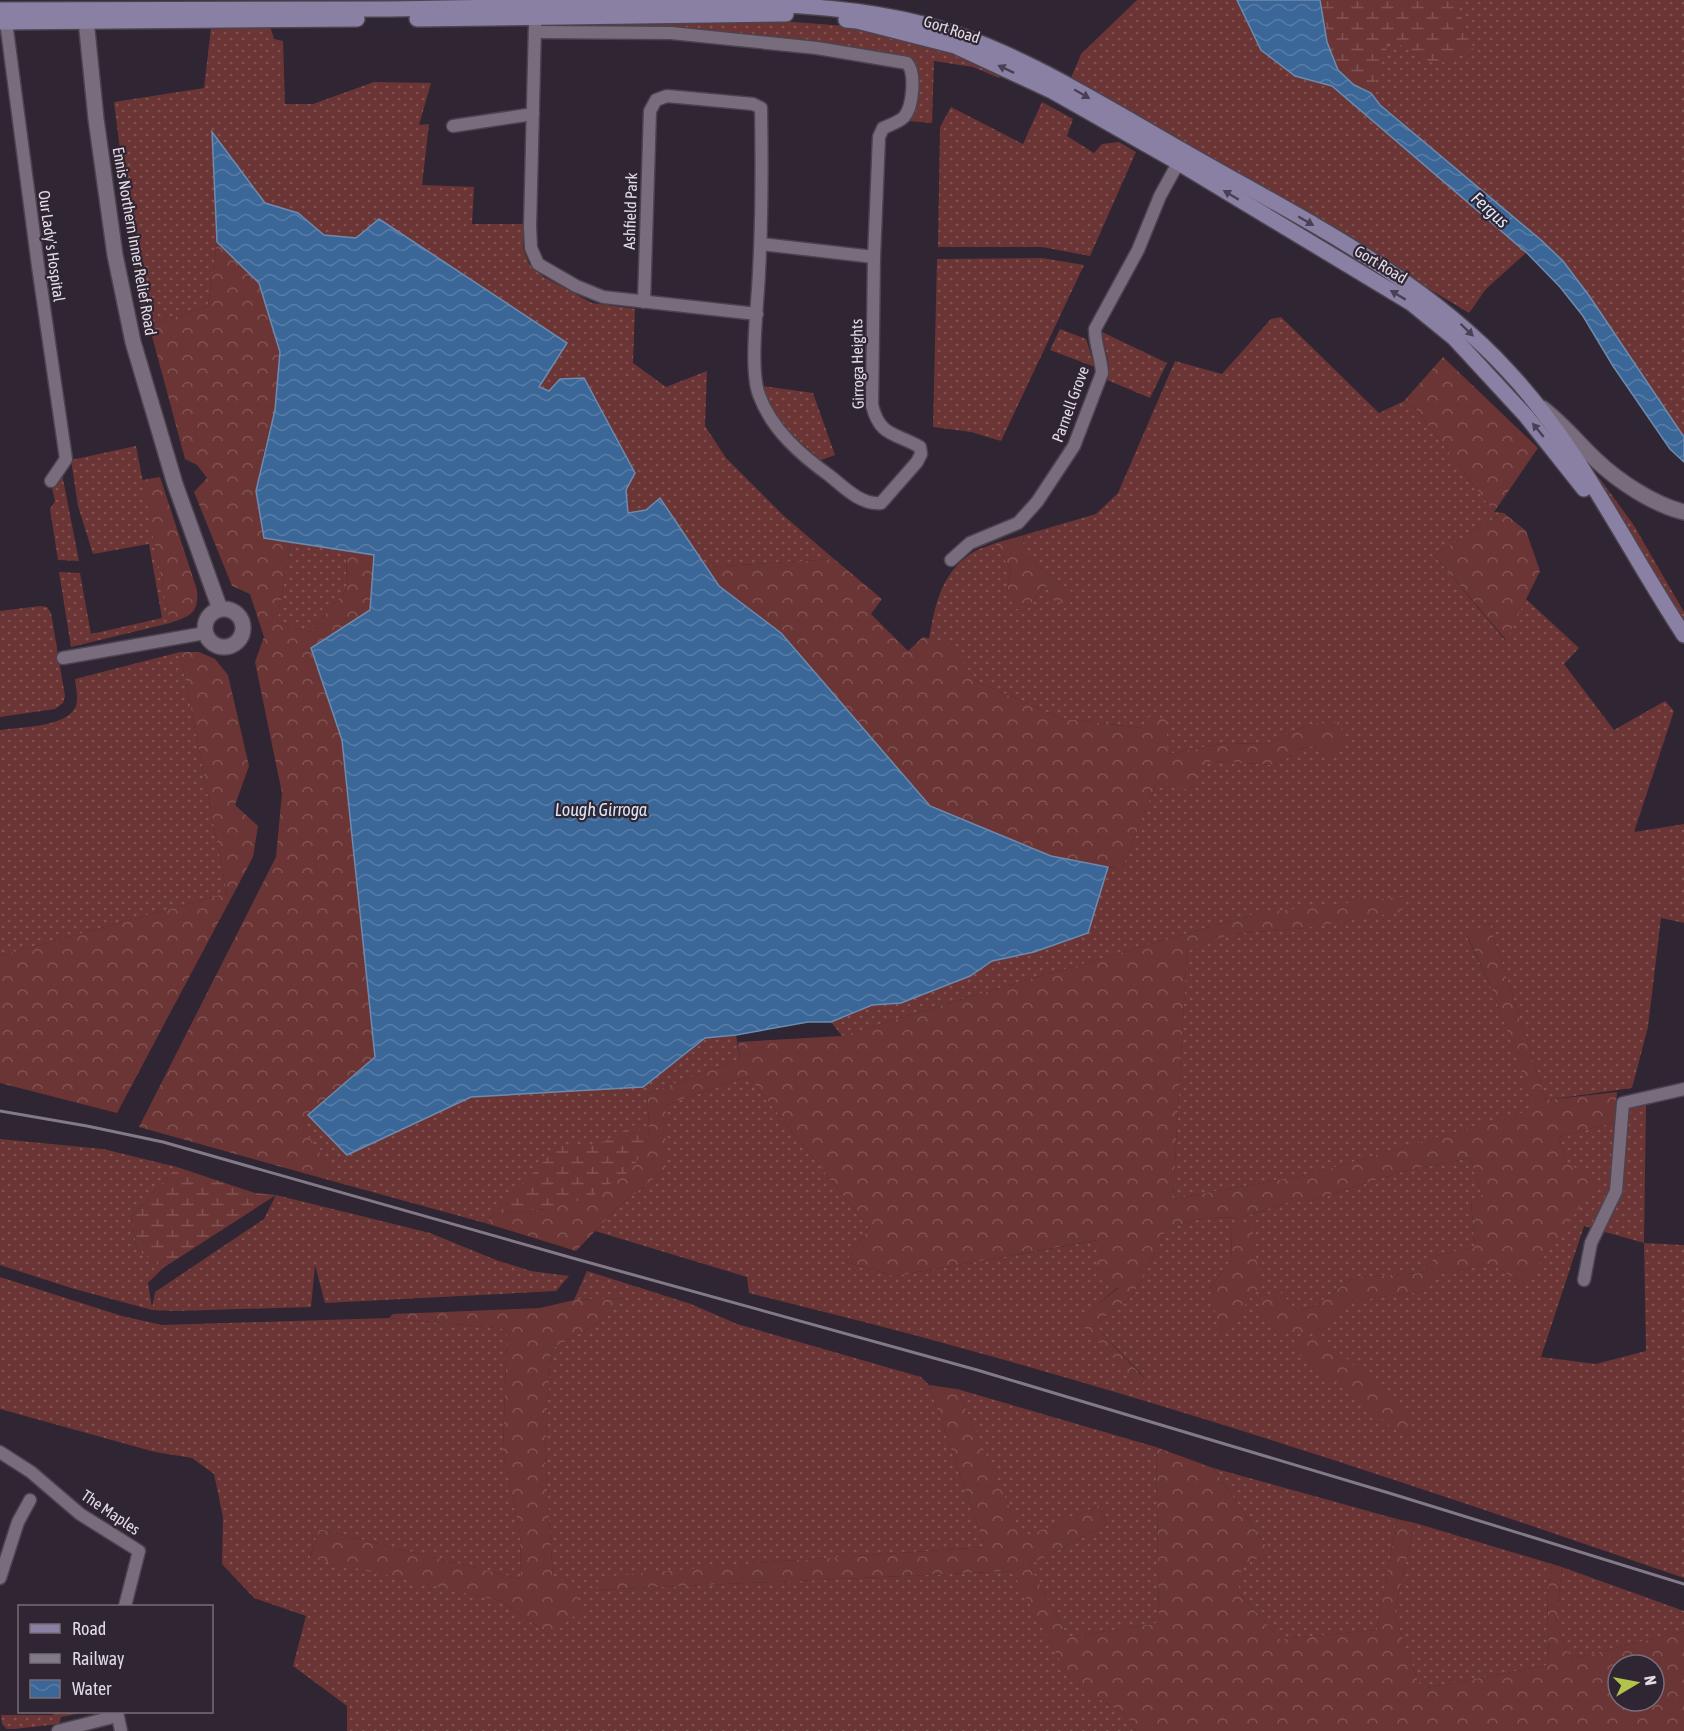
<svg xmlns="http://www.w3.org/2000/svg" width="1684" height="1731" font-family="'Asap Condensed',sans-serif">
	<defs>
		<pattern id="grass-dots" width="8" height="8" patternUnits="userSpaceOnUse" patternTransform="scale(1.5)"><rect width="8" height="8" fill="#6c3535"/><path d="M2 2h.1M6 6h.1" fill="none" stroke="#815252" stroke-width="1.8" stroke-linecap="round"/></pattern>
		<pattern id="forest-crowns" width="20" height="18" patternUnits="userSpaceOnUse" patternTransform="scale(1.5)"><rect width="20" height="18" fill="#6c3535"/><path d="M2 6a3 3 0 1 1 6 0M12 15a3 3 0 1 1 6 0" fill="none" stroke="#815252"/></pattern>
		<pattern id="wetland-marsh" width="20" height="14" patternUnits="userSpaceOnUse" patternTransform="scale(1.5)"><rect width="20" height="14" fill="#6c3535"/><path d="M1 5h8M5 5V1M11 12h8M15 12V8" fill="none" stroke="#815252"/></pattern>
		<pattern id="water-waves" width="16" height="10" patternUnits="userSpaceOnUse" patternTransform="scale(1.5)"><rect width="16" height="10" fill="#3b6798"/><path d="M0 5q4-4 8 0t8 0" fill="none" stroke="#577ca6"/></pattern>
	</defs>
	<rect width="100%" height="100%" fill="#2f2533"/>
	<g fill="url(#grass-dots)" fill-rule="evenodd">
		<polygon points="1137,0 1237,0 1261,50 1295,76 1332,85 1527,252 1486,289 1469,313 1269,192 1071,78 1081,54"/>
		<polygon points="1320,0 1684,0 1684,437 1590,297 1563,261 1541,240 1380,105 1371,93 1354,85"/>
		<path d="M740,19c71,4 148,6 215,32 16,6 31,15 46,22l-2,5 -26,-11 -39,-6 -2,62 -24,-2c9,-17 16,-44 4,-61l-6,-2 -96,-17 -120,-12 -143,-2 -4,-3z"/>
		<polygon points="270,26 274,39 283,41 285,104 313,104 374,82 431,83 419,125 429,124 422,185 474,187 472,224 523,224 523,248 529,264 544,277 592,303 635,309 633,363 666,387 707,371 705,426 726,458 783,515 834,559 706,567 660,499 646,510 628,513 626,490 550,391 539,387 566,343 379,219 356,238 324,235 298,213 265,203 212,133 217,242 208,306 149,325 139,302 114,102 204,88 211,28"/>
		<polygon points="1042,102 1073,119 1067,136 1094,153 1102,144 1119,142 1136,152 1090,256 1042,247 938,247 940,127 951,107 1023,144"/>
		<polygon points="1042,258 1084,265 1001,441 971,432 933,427 937,259"/>
		<path d="M1281,317l98,96 25,-12 12,8 78,103 10,1 -70,42 71,85 21,-41 53,49 -15,16 50,66 51,-29 9,10 -40,121 50,-8v99l-23,-5 -13,109 -16,61 -86,12 -57,-177 -22,13 25,53 44,120 -225,65 -138,25 14,-251 45,-14 73,-6 -47,-15 -289,84 -127,39 -11,-14 41,-17 29,-2 69,-27 22,-15 42,-9 54,-19 20,-66 14,2 35,-88 55,-20 66,4 21,-16 18,-3 -7,-22 -44,20 -39,-1 -59,11 -26,-26 -82,-10 -84,-37 -25,-36 -22,-6c6,-33 11,-63 40,-84 7,-6 18,-8 26,-12l16,27 -4,22 20,17 17,-23 25,18 6,-9 -53,-42 2,-18 72,-21 22,-21 57,-132 47,13 49,-55z"/>
		<polygon points="1060,329 1086,339 1095,367 1050,350"/>
		<path d="M1102,332l65,31 -17,35 -43,-18c5,-17 -3,-31 -5,-48z"/>
		<path d="M763,386l50,7 22,62 -14,5c-27,-24 -47,-38 -58,-74z"/>
		<polygon points="136,446 170,623 71,647 59,572 80,573 91,634 162,618 149,544 93,554 78,506 71,460"/>
		<polygon points="62,474 79,561 58,560 50,509 55,501 52,488"/>
		<polygon points="1592,475 1596,475 1600,479 1633,524 1684,612 1684,624"/>
		<polygon points="291,542 346,551 347,589 310,632 277,622"/>
		<polygon points="40,606 47,607 51,613 65,696 63,703 55,709 0,717 0,611"/>
		<path d="M180,652l47,241 -227,63v-226c20,-3 60,-3 73,-19 7,-8 3,-22 2,-32z"/>
		<polygon points="736,1035 740,1059 647,1094 650,1140 494,1214 485,1223 325,1179 332,1171 302,1128 308,1115 347,1155 471,1097 643,1087 705,1037"/>
		<path d="M748,1076l121,152 -23,34 49,14 204,-36 19,47 -39,34 67,58 -52,-54 36,-27 13,-20 24,-50 41,-11 32,1 49,-16h18l101,-32 62,-12 12,37 -11,7 4,45 -39,9 -15,17 -67,4 -39,29 -18,5 -18,-20 -15,5 53,35 33,-30 76,-10 14,-17 50,-10 35,20 42,-122 -8,-25 56,-15 13,-14 18,-4 -2,139 40,2v333c-235,-81 -472,-161 -712,-227 -74,-21 -149,-39 -223,-58l-2,-16 -152,-46 24,-25 47,-37v-64zM1232,1225l28,60 -50,3 21,-28zM1584,1226l60,17 2,108 -50,13 -55,-7z"/>
		<polygon points="0,1139 103,1149 177,1167 131,1217 137,1250 163,1268 148,1283 152,1308 155,1292 264,1219 276,1195 430,1233 496,1260 531,1271 569,1276 556,1291 325,1303 315,1265 311,1307 175,1311 152,1310 71,1288 0,1265"/>
		<polygon points="587,1271 691,1304 737,1324 921,1377 929,1385 985,1547 755,1563 596,1590 1013,1571 1071,1681 1132,1719 1135,1731 347,1731 347,1706 293,1666 306,1616 254,1598 222,1564 223,1517 214,1474 192,1458 155,1452 0,1409 0,1277 122,1316 162,1325 389,1318 507,1329 503,1451 520,1534 521,1579 319,1529 310,1557 501,1601 549,1635 553,1579 545,1454 551,1349 597,1324 625,1298 574,1300"/>
		<polygon points="957,1389 1156,1447 1159,1623 1068,1637 1029,1565 1107,1525 1100,1505 1023,1539"/>
		<polygon points="1213,1468 1397,1519 1377,1630 1280,1639 1238,1592 1241,1564 1272,1554"/>
		<polygon points="1415,1523 1552,1564 1547,1595 1549,1665 1421,1689 1394,1614"/>
		<polygon points="1562,1567 1684,1611 1684,1631 1571,1659 1556,1624"/>
		<polygon points="53,1712 87,1712 61,1717 59,1724 14,1729 7,1729 2,1724 1,1715 53,1715"/>
	</g>
	<g fill="url(#forest-crowns)" fill-rule="evenodd">
		<polygon points="217,242 259,283 280,352 275,410 263,456 264,538 291,542 277,622 310,632 347,589 346,551 374,555 371,610 311,649 342,740 375,1057 308,1115 303,1128 332,1171 325,1179 139,1127 276,857 282,793 255,662 264,637 250,594 232,586 194,492 207,478 197,465 185,459 149,325 208,306"/>
		<polygon points="1443,357 1538,448 1494,512 1416,409 1404,401"/>
		<path d="M160,477l37,113c2,24 -7,26 -27,33l-28,-143z"/>
		<polygon points="1504,513 1526,531 1540,571 1506,640 1434,555"/>
		<polygon points="1024,535 1022,553 1075,595 1069,604 1056,602 1047,596 1049,589 1044,586 1027,609 1014,609 1007,592 1011,570 995,543"/>
		<polygon points="834,559 882,599 871,614 908,651 923,637 951,644 976,681 1060,718 1141,728 1149,717 1166,718 1168,754 1227,743 1266,744 1310,724 1340,722 1344,740 1330,757 1316,746 1299,749 1278,765 1212,761 1199,767 1195,792 1157,781 1122,869 1051,856 930,806 781,633 719,586 706,567"/>
		<polygon points="180,652 199,652 215,659 228,675 249,766 235,805 258,826 253,857 117,1113 0,1083 0,956 227,893"/>
		<polygon points="1401,897 1410,897 1400,912 1305,928 1232,934 1187,949 1173,1199 1311,1174 1535,1109 1492,989 1467,935 1489,923 1546,1100 1617,1092 1615,1122 1559,1137 1567,1162 1597,1183 1525,1284 1490,1264 1441,1274 1426,1291 1351,1301 1317,1331 1283,1334 1258,1308 1264,1296 1279,1291 1297,1311 1315,1306 1354,1277 1421,1273 1436,1256 1475,1247 1471,1201 1482,1195 1470,1158 1408,1170 1307,1202 1289,1202 1240,1218 1208,1217 1167,1228 1143,1278 1130,1298 1094,1325 1146,1380 1140,1386 1078,1321 1118,1288 1096,1278 1098,1240 895,1276 846,1262 869,1228 748,1076 666,1105 666,1169 619,1206 576,1251 485,1223 494,1214 546,1209 650,1140 647,1094 740,1059 738,1042 842,1036 969,997 1258,913"/>
		<polygon points="1232,1225 1252,1226 1260,1285 1227,1330 1219,1332 1210,1288 1231,1260"/>
		<polygon points="626,1298 597,1324 551,1349 545,1454 553,1579 574,1582 581,1611 549,1635 501,1601 310,1558 319,1529 521,1579 520,1534 503,1451 507,1329 389,1318 393,1314 540,1308 574,1300"/>
		<polygon points="1294,1338 1316,1338 1339,1352 1413,1417 1410,1434 1391,1427 1339,1380 1328,1378 1294,1350"/>
		<path d="M929,1385l28,4 66,149 77,-33 7,20 -78,40 39,72 91,-14 -3,-176 57,21 59,86 -30,10 -4,28 42,47 97,-9 20,-111 18,4 -21,91 27,75 128,-24 -2,-70 5,-31 10,3 -6,57 15,35 113,-28v100h-549l-3,-12 -61,-38 -59,-110 -416,19 5,-13 154,-14 230,-16zM1618,1665h36v36h-36z"/>
	</g>
	<g fill="url(#wetland-marsh)">
		<path d="M1320,0h135l19,49 -38,16 -46,-26 -19,54c-6,-3 -13,-5 -18,-8 -26,-19 -29,-56 -33,-85z"/>
		<polygon points="634,1125 650,1140 631,1170 589,1198 546,1209 494,1214 558,1146 600,1144"/>
		<polygon points="177,1167 255,1193 276,1195 163,1268 137,1250 131,1217"/>
	</g>
	<g fill="url(#water-waves)" stroke="#6d8aaf" stroke-width="1.5">
		<polygon points="1237,0 1320,0 1327,42 1338,70 1354,85 1371,93 1380,105 1541,240 1563,261 1590,297 1684,437 1684,462 1670,449 1613,366 1583,316 1560,287 1527,253 1332,86 1295,76 1261,50"/>
		<polygon points="212,132 265,203 298,213 324,235 356,238 379,219 567,343 539,387 549,391 560,379 584,378 635,473 626,490 628,513 646,510 660,498 719,586 781,633 930,806 1051,856 1108,867 1088,933 1034,952 992,961 970,976 901,1003 872,1005 831,1022 808,1022 736,1035 705,1038 643,1087 471,1097 347,1155 308,1115 375,1057 342,740 311,648 370,610 374,555 264,538 256,491 275,410 280,352 259,283 217,242"/>
	</g>
	<g fill="none" stroke-linecap="round" stroke-linejoin="round">
		<g stroke="#4c434f" stroke-width="15">
			<g id="minor">
				<polyline points="5,14 38,266 66,459 51,481"/>
				<polyline points="535,24 530,226 531,248 538,264 576,286 603,297 757,314"/>
				<path d="M535,32l136,1 146,15 90,15c9,10 6,44 -3,54 -5,5 -14,8 -21,11l-4,9 -5,120 -113,-13"/>
				<polyline points="453,126 533,114"/>
				<path d="M644,302l6,-191 6,-11 11,-4 86,8 8,4c1,54 1,109 -2,164 -1,31 -10,96 0,123 13,35 42,60 71,81 15,12 31,29 51,27l36,-41 4,-8 -1,-7c-26,-15 -40,-10 -48,-42l2,-148"/>
				<path d="M951,560l19,-17 48,-20 19,-21 37,-56 28,-73c-1,-16 -7,-28 -7,-44l43,-79 22,-54 22,-40"/>
				<polyline points="63,658 205,633"/>
				<polyline points="1584,1280 1591,1243 1616,1191 1623,1103 1684,1089"/>
				<polyline points="0,1452 31,1472 80,1514 139,1551 125,1606"/>
				<polyline points="0,1578 18,1522 30,1500"/>
				<polyline points="117,1712 121,1731"/>
				<polyline points="58,1731 117,1716"/>
			</g>
		</g>
		<g stroke="#4c434f" stroke-width="18">
			<g id="tertiary">
				<polyline points="85,10 96,119 115,255 133,342 175,484 220,609"/>
				<path d="M1542,408c20,15 35,34 54,52 22,21 58,45 88,52"/>
				<circle cx="224" cy="628" r="19"/>
			</g>
		</g>
		<g stroke="#4c434f" stroke-width="18">
			<g id="secondary">
				<path d="M0,10l390,-1 343,-6c64,2 128,5 190,21 90,23 183,83 264,129 111,64 233,122 321,218 72,77 118,176 176,264"/>
				<polyline points="417,19 786,14"/>
				<polyline points="846,20 857,21 955,46 1052,91 1179,163 1411,303 1454,338 1526,416 1584,489"/>
				<polyline points="0,22 357,19"/>
			</g>
		</g>
		<use href="#minor" stroke="#796d7d" stroke-width="12"/>
		<use href="#tertiary" stroke="#796d7d" stroke-width="15"/>
		<use href="#secondary" stroke="#8980a4" stroke-width="15"/>
		<polyline stroke="#827a86" stroke-width="3" points="0,1111 87,1126 163,1142 576,1259 977,1370 1389,1493 1684,1584"/>
	</g>
	<defs><path id="oneway-solid" d="M-6-.8H1V-3.2L6.5 0L1 3.2V.8H-6Z" transform="scale(1.5)"/></defs>
	<g fill="#4a4055">
		<use href="#oneway-solid" transform="translate(1006 69) rotate(-155)"/>
		<use href="#oneway-solid" transform="translate(1082 94) rotate(30)"/>
		<use href="#oneway-solid" transform="translate(1231 195) rotate(-149)"/>
		<use href="#oneway-solid" transform="translate(1306 221) rotate(30)"/>
		<use href="#oneway-solid" transform="translate(1398 295) rotate(-149)"/>
		<use href="#oneway-solid" transform="translate(1467 330) rotate(44)"/>
		<use href="#oneway-solid" transform="translate(1538 430) rotate(-129)"/>
	</g>
	<g text-anchor="middle" stroke-width="4.5" stroke-linejoin="round" paint-order="stroke">
		<g font-size="16" fill="#e2dbe4" stroke="#2f2533">
			<text transform="translate(952 29) rotate(18)" y="6">Gort Road</text>
			<text transform="translate(630 211) rotate(-88)" y="6">Ashfield Park</text>
			<text transform="translate(135 241) rotate(80)" y="6">Ennis Northern Inner Relief Road</text>
			<text transform="translate(52 246) rotate(82)" y="6">Our Lady's Hospital</text>
			<text transform="translate(1381 264) rotate(31)" y="6">Gort Road</text>
			<text transform="translate(857 364) rotate(-91)" y="6">Girroga Heights</text>
			<text transform="translate(1070 404) rotate(-70)" y="6">Parnell Grove</text>
			<text transform="translate(111 1512) rotate(34)" y="6">The Maples</text>
		</g>
		<g font-size="18" font-style="italic" fill="#d9e6f5" stroke="#2f2533">
			<text transform="translate(1490 210) rotate(42)" y="6">Fergus</text>
			<text x="601" y="816">Lough Girroga</text>
		</g>
	</g>
	<rect x="18" y="1605" width="195" height="108" fill="#2f2533" stroke="#776e7a" stroke-width="1.5"/>
	<rect x="30" y="1624" width="30" height="9" fill="#8980a4" stroke="#776e7a" stroke-width="1.5"/>
	<text x="72" y="1635" font-size="18" fill="#e2dbe4">Road</text>
	<rect x="30" y="1654" width="30" height="9" fill="#827a86" stroke="#776e7a" stroke-width="1.5"/>
	<text x="72" y="1665" font-size="18" fill="#e2dbe4">Railway</text>
	<rect x="30" y="1680" width="30" height="18" fill="url(#water-waves)" stroke="#776e7a" stroke-width="1.5"/>
	<text x="72" y="1695" font-size="18" fill="#e2dbe4">Water</text>
	<g transform="translate(1636 1683) rotate(80)"><circle r="28" fill="#2f2533" stroke="#776e7a" stroke-width="1.5"/>
	<path d="M0-4.5L10 22L0 15L-10 22Z" fill="#b2c34c"/>
	<text y="-9" font-size="16" font-weight="bold" text-anchor="middle" fill="#e2dbe4">N</text>
	</g>
</svg>
